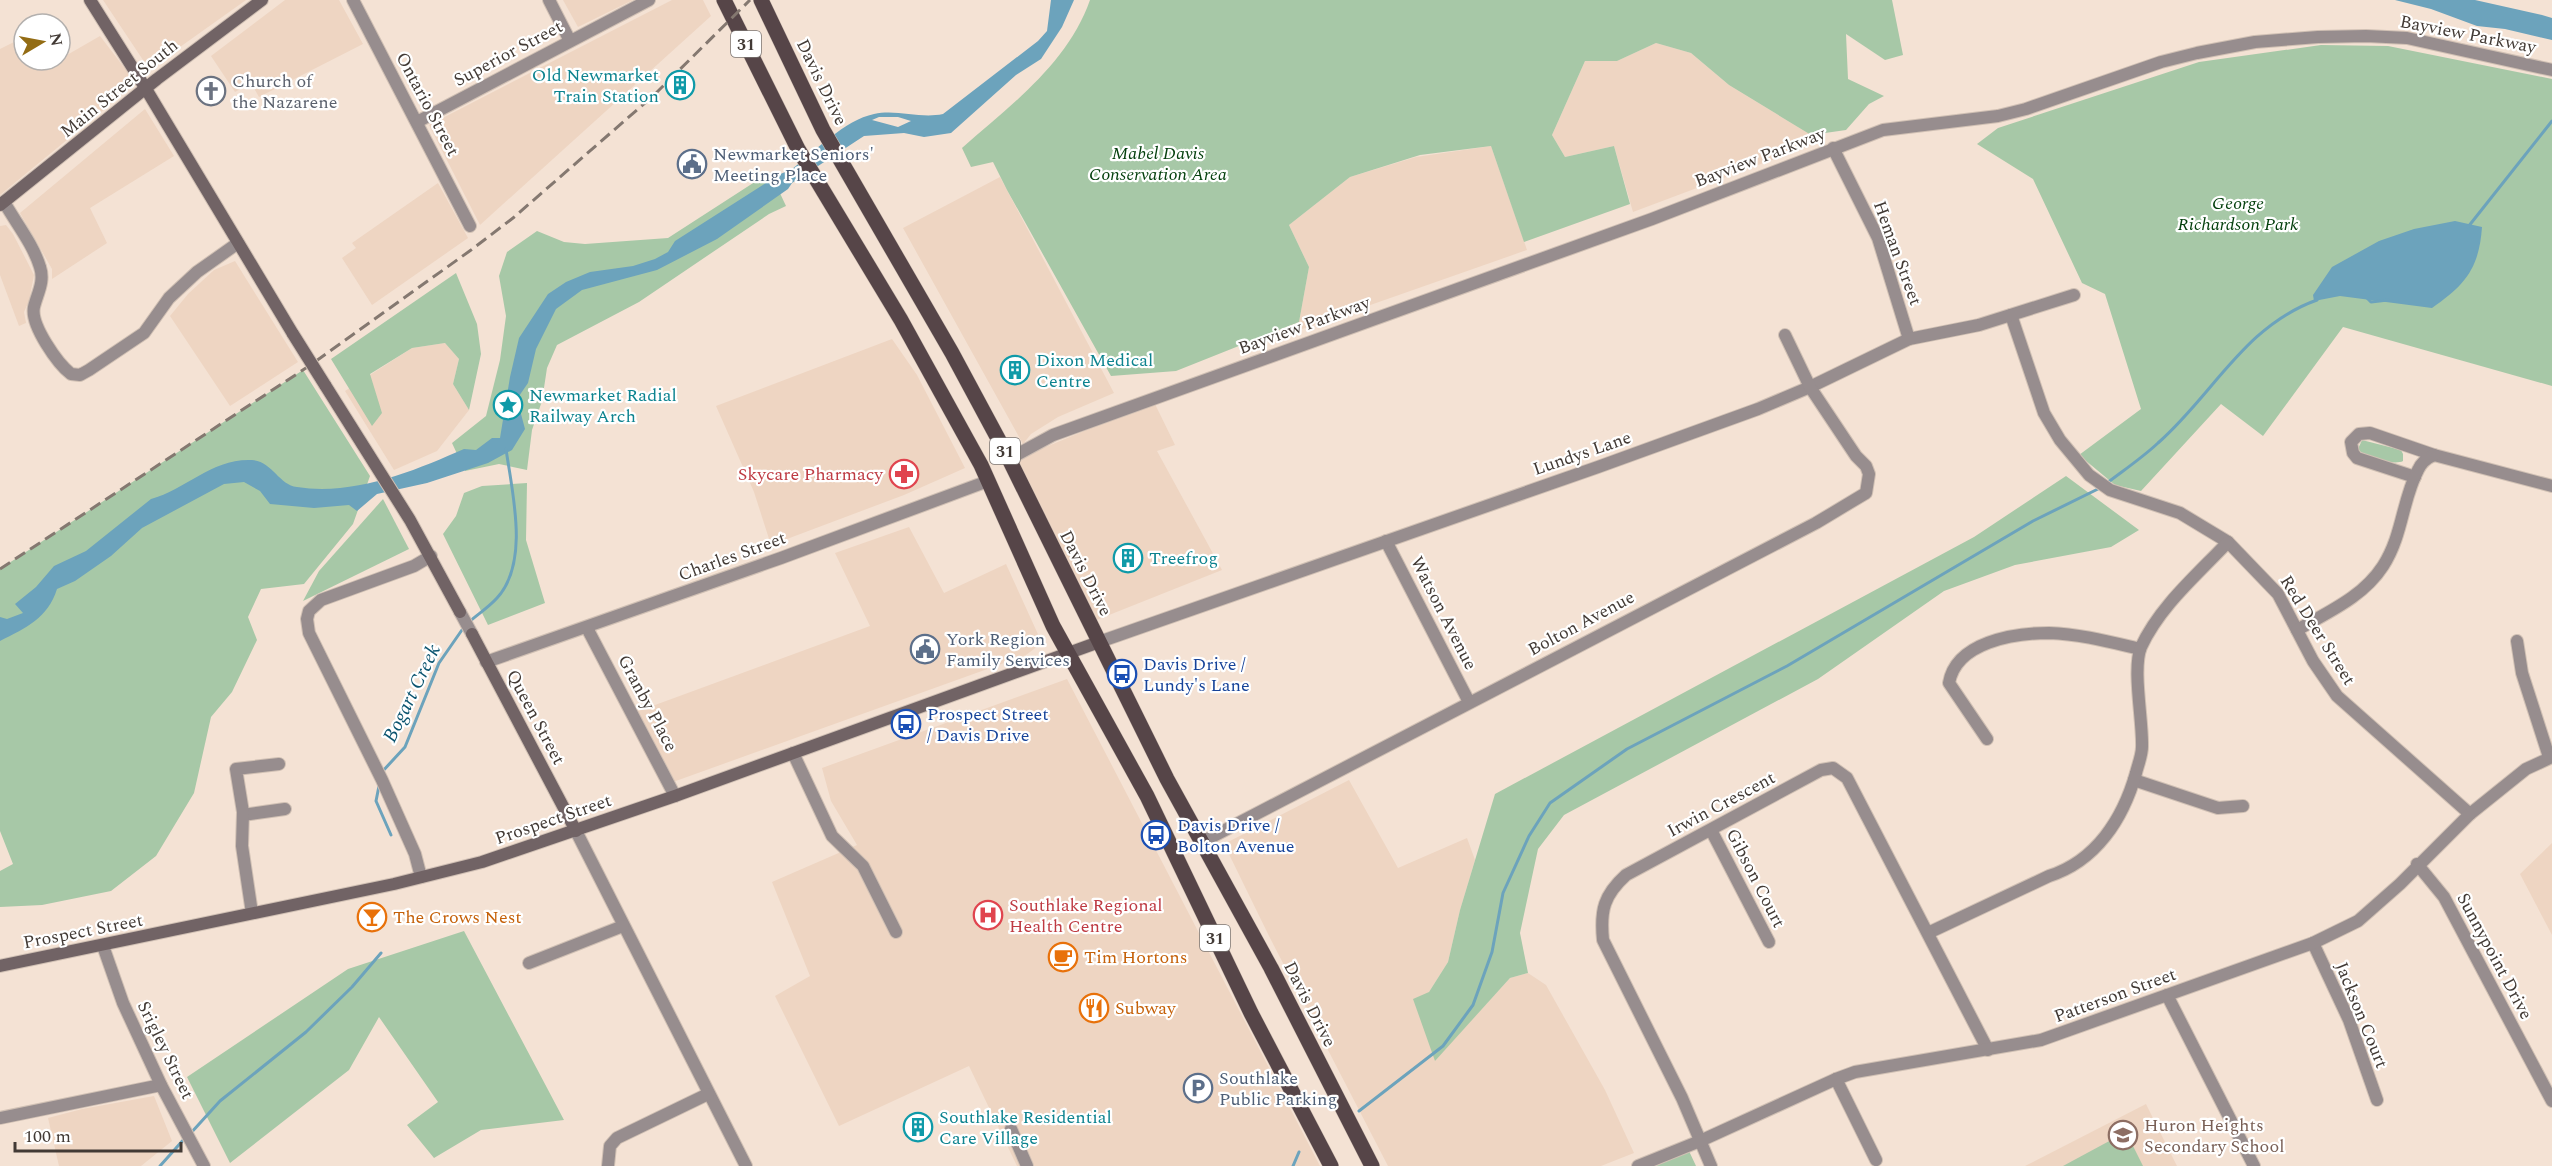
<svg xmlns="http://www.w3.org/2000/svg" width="2552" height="1166" font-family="Spectral,serif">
	<rect width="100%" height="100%" fill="#f4e2d4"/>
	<g fill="#eed5c2">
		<polygon points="103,0 246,0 149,69"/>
		<polygon points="285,0 339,0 363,44 259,97 251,83 235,92 211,56"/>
		<polygon points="563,0 633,0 578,27"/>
		<polygon points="672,0 703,0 711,16 480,225 429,125"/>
		<polygon points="100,36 136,83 0,195 0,49 24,37 24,60 60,60 60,46 67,55"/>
		<polygon points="1656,43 1691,53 1729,85 1811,135 1814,144 1633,212 1614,146 1565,157 1552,135 1585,61 1617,61"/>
		<polygon points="145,109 174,156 90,208 107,243 52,279 52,269 20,213"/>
		<polygon points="1491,146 1527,250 1302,329 1299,322 1309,267 1289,225 1350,177 1416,157"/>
		<polygon points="1000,177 1114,393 1058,417 1031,434 1023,444 903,228"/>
		<polygon points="438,183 468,238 372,305 342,258 356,248 352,243"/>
		<polygon points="6,225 13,234 34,275 29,301 24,312 26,323 19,326 0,275 0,226"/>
		<polygon points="235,261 298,362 230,406 170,316 188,294 214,270"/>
		<polygon points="892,339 917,375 965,468 904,495 771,545 754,492 716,406"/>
		<polygon points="445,343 459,359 453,384 469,410 437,451 394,470 345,391 412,348"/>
		<polygon points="1154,402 1175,445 1157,451 1222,570 1094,621 1018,464 1024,456"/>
		<polygon points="909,527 944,593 1006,564 1042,643 1026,655 673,782 636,712 870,626 835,553"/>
		<polygon points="1067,679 1320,1166 1017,1166 969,1066 839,1126 775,996 810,976 772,882 857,845 831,801 822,768"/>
		<polygon points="1349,780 1398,868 1467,838 1475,860 1460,910 1448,962 1429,992 1435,1060 1510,978 1528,973 1546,985 1605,1090 1634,1153 1601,1166 1388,1166 1269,936 1224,844"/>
		<polygon points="2552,843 2552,935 2520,874"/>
		<polygon points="154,1096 172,1141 141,1166 59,1166 48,1118 82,1109"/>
		<polygon points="2146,1104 2177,1166 2025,1166"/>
	</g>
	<g fill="#a7c8a7">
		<path d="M1090,0h802l11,55 -18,5 -39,-26 2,45 36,17 -15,8 -23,26 -35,5 -82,-50 -38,-32 -35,-10 -39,18h-32l-33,74 13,22 49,-11 16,58 -106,38 -33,-96 -71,9 -70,22 -61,48 20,42 -10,55 -123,49 -65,5 -104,-186 -14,-28 -22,5 -9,-19c49,-43 106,-85 128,-148z"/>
		<polygon points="2321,45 2388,46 2552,79 2552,386 2343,327 2263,436 2221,404 2141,491 2115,485 2079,455 2141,409 2105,294 2082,283 2033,179 1977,144 1998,128 2199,62"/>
		<polygon points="770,172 786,206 769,214 639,302 557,345 547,368 542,401 532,430 527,470 499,464 465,471 452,443 486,416 500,360 506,316 499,276 507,252 537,231 564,242 585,244 668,238"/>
		<polygon points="456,273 477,324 481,354 469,410 453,384 459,359 445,343 412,348 370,374 382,413 372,426 331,359"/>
		<polygon points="303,370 370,476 353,524 304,584 261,589 248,617 257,640 232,692 211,717 194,793 156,856 111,891 42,905 0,907 0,871 13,864 0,831 0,569"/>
		<path d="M2362,440l39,10 2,4v7c-9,5 -40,-4 -45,-12z"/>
		<polygon points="2066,476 2139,530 2111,547 2015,565 1944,591 1818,679 1564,815 1538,849 1520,933 1528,973 1510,978 1435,1061 1413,999 1429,992 1448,962 1460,910 1495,794 1974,537"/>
		<polygon points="527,483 526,540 545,603 488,625 443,534 456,516 464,493 482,486"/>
		<polygon points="383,499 409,549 303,601 319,571"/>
		<polygon points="464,931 564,1120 481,1130 434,1158 407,1125 438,1102 379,1017 349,1070 230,1163 187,1077 348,969"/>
		<polygon points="2126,1132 2143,1166 2063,1166"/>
		<polygon points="1689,1151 1696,1166 1653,1166"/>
	</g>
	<g fill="#6ca3bc" fill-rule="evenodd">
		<path d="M1051,0h23l-12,27 -21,32 -25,16 -65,58 -27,4 -20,-4 -40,3 -72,47 -4,6 -71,50 -60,31 -75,20 -26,19 -20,40 -8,34 -11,16 8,30 -13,21 -24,13 -61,20 -50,11 -20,17 -8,-6 -35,3 -44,-4 -10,-13 -16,-9 -20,2 -82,44 -31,28 -36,25 -18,8c-9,29 -31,39 -57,52v-24l7,2 16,-6 -8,-9 21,-17 18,-21 32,-15 65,-52c35,-10 62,-41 101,-39 20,1 27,25 45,27 57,9 117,-16 167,-38l12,1 16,-12h8l10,-61 9,-39 29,-44 18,-12 24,-10 43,-6 22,-7 13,-7 7,-11 105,-67 11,-4c24,-19 54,-50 83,-56 23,-5 46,5 69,0l95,-73 9,-10zM879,117h19l13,4 -13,6 -26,-7z"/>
		<polygon points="2395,0 2475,0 2542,15 2552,18 2552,40 2505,29 2477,26 2431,9"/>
		<path d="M2455,221l27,6c-3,42 -17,58 -50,81l-92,-12 -26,5 -1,-6 19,-28 47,-26 35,-12z"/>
	</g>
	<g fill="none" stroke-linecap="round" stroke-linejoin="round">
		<g stroke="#6ca3bc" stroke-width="3">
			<polyline points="2468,227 2552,121"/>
			<polyline points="2366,297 2371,302 2388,300"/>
			<path d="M2107,483c17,-13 35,-25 51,-40 55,-48 86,-117 159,-143"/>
			<path d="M469,622c9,-8 20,-15 28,-24 33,-36 15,-106 9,-149"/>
			<polyline points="381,773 405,747 439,663 464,627"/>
			<polyline points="379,786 376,801 391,835"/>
			<polyline points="1359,1111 1443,1046 1473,1005 1492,952 1503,893 1529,836 1550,803 1627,749 1787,666 2033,521 2102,487"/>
			<polyline points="190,1134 220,1101 306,1032 352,987 381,953"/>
			<polyline points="160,1166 185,1138"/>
			<polyline points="1293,1166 1299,1152"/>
		</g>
		<g stroke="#d0c0b4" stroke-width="14">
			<g id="minor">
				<polyline points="353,0 470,226"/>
				<polyline points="549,0 570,41"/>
				<polyline points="417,122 649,0"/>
				<polyline points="1833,148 1878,238 1909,339"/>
				<path d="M4,202c12,21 29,42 36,65 5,15 -3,27 -6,40 -4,18 24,57 37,67l9,1 9,-5 55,-37 25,-35 28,-26 41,-29"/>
				<polyline points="2011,315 2044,413 2060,440 2089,475 2110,490 2180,513 2228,542 2278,594 2313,661 2337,696 2470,814"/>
				<polyline points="2415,477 2357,458 2353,453 2351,442 2359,434 2370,433 2434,455 2552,486"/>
				<polyline points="1386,541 1469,702"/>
				<polyline points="460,612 472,634"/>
				<polyline points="587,628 675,796"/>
				<path d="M2297,630c31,-18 66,-33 86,-64 20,-31 19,-66 35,-96 3,-7 9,-12 16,-15"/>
				<polyline points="2517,641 2522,673 2549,757"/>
				<polyline points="1099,642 1598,467 1758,409 1810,387 1909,339 1979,325 2074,295"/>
				<polyline points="486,662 781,558 988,481"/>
				<path d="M1987,739l-38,-56c7,-41 65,-50 100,-50 31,1 61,9 91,16"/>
				<polyline points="793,753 832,836 863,866 896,932"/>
				<polyline points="2134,780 2218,808 2243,806"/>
				<polyline points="243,815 285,809"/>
				<polyline points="1711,830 1769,942"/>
				<polyline points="576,831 746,1166"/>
				<polyline points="1202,842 1816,523 1866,493 1869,474 1866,466 1856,456 1810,387 1785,335"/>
				<polyline points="2417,864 2444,897 2552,1101"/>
				<polyline points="421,877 415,854 382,780 309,633 307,619 309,611 321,600 414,566 431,556"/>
				<polyline points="252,913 242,846 243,812 236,769 279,764"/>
				<path d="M1928,933l121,-57c47,-15 74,-57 87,-103 2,-8 6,-18 6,-26 1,-26 -10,-78 -1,-100 19,-41 56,-72 87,-105"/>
				<polyline points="2313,943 2349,1020 2377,1100"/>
				<polyline points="529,963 623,926"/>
				<polyline points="2167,995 2254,1166"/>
				<polyline points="1836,1079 1876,1160"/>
				<polyline points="0,1118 161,1085"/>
				<polyline points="1011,1129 1027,1166"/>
				<polyline points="608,1166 610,1146 617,1138 708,1094"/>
				<path d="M1711,1166l-29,-68 -79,-158c-3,-30 1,-45 23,-65l195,-105 12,-2 14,10 141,272"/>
			</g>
		</g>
		<g stroke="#d0c0b4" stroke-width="14">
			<g id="tertiary">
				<polyline points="1009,459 1053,435 1652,219 1883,130 1998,116 2026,109 2161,62 2197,53 2255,42 2318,37 2366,36 2407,38 2552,70"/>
				<polyline points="103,946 123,1003 161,1085 204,1166"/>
				<polyline points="1638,1166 1700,1141 1836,1079 1855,1072 2041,1040 2313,943 2358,921 2400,884 2470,814 2526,769 2552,757"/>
			</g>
		</g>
		<g stroke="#d0c0b4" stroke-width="14">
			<g id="secondary">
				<polyline points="90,0 146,89 293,334"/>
				<polyline points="0,205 157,79 262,0"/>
				<polyline points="325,385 410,520 460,612"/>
				<polyline points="472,634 576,831"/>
				<polyline points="0,966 394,884 482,862 675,796 1099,642"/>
			</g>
		</g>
		<g stroke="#d0c0b4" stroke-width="16">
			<g id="primary">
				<polyline points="724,0 798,149 901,320 981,465 1053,626 1147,796 1251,1013 1331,1166"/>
				<polyline points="761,0 823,130 952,353 1009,459 1167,779 1271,968 1372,1166"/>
			</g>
		</g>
		<use href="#minor" stroke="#978d8e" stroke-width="12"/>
		<use href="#tertiary" stroke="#978d8e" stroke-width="12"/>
		<use href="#secondary" stroke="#716365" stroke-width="12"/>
		<use href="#primary" stroke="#564548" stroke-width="15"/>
		<polyline stroke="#847870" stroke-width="3" stroke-dasharray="12 6" stroke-linecap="butt" points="0,569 309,366 471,250 513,218 653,96 750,0"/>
		<g stroke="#d0c0b4" stroke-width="14" stroke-linecap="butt">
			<polyline id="secondary-bridge" points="293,334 325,385"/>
		</g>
		<use href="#secondary-bridge" stroke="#716365" stroke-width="12"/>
	</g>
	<defs>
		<g id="building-ring" transform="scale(1.5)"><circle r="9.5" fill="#fff" stroke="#0f9aa8" stroke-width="1.5"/><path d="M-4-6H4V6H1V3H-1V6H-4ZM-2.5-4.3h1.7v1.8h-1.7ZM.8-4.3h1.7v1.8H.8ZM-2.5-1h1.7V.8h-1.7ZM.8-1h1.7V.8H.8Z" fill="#0f9aa8"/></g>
		<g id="church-ring" transform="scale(1.5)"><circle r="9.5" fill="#fff" stroke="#6b7280" stroke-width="1.5"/><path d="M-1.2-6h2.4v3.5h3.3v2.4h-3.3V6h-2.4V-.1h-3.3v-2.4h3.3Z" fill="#6b7280"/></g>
		<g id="civic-ring" transform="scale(1.5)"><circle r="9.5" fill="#fff" stroke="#5c6f8a" stroke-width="1.5"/><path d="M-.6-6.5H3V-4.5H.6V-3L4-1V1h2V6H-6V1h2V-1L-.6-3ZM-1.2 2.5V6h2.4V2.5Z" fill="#5c6f8a"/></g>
		<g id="sight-ring" transform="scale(1.5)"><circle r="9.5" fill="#fff" stroke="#0f9aa8" stroke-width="1.5"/><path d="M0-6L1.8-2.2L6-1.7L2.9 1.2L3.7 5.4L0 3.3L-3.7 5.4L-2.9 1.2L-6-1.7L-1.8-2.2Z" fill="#0f9aa8"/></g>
		<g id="pharmacy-ring" transform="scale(1.5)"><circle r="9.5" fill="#fff" stroke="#e0444e" stroke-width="1.5"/><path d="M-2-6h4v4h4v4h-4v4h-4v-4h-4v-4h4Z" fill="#e0444e"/></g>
		<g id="bus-ring" transform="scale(1.5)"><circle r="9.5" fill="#fff" stroke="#1a4fb4" stroke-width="1.5"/><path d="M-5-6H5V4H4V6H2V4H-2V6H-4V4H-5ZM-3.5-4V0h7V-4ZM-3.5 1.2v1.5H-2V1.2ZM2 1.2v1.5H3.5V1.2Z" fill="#1a4fb4"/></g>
		<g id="hospital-ring" transform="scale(1.5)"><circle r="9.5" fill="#fff" stroke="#e0444e" stroke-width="1.5"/><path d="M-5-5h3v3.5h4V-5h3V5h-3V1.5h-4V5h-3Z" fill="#e0444e"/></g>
		<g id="bar-ring" transform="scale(1.5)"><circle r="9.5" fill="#fff" stroke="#e8710a" stroke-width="1.5"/><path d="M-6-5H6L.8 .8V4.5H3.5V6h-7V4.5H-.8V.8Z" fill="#e8710a"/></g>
		<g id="cafe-ring" transform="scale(1.5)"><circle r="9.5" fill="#fff" stroke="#e8710a" stroke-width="1.5"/><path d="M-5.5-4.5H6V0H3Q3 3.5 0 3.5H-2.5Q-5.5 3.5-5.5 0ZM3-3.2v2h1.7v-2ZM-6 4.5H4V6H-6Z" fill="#e8710a"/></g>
		<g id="restaurant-ring" transform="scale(1.5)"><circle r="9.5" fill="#fff" stroke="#e8710a" stroke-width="1.5"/><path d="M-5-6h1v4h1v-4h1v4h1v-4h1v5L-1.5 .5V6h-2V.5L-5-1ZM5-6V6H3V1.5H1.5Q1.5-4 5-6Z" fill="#e8710a"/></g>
		<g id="parking-ring" transform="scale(1.5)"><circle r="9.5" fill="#fff" stroke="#5c6f8a" stroke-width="1.5"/><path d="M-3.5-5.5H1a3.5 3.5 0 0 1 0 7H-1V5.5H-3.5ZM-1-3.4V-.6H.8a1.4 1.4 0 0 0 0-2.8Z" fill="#5c6f8a"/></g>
		<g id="school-ring" transform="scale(1.5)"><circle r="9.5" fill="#fff" stroke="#8d6e63" stroke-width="1.5"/><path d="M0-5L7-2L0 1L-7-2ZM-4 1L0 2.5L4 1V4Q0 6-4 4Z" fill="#8d6e63"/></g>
	</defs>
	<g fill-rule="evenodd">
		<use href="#building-ring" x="680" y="85"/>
		<use href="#church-ring" x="211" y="91"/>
		<use href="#civic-ring" x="692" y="164"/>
		<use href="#building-ring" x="1015" y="370"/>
		<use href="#sight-ring" x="508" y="405"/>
		<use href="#pharmacy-ring" x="904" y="474"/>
		<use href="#building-ring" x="1128" y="558"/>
		<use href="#civic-ring" x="925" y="649"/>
		<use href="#bus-ring" x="1122" y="674"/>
		<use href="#bus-ring" x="906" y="724"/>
		<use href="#bus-ring" x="1156" y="835"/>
		<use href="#hospital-ring" x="988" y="915"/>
		<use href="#bar-ring" x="372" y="917"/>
		<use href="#cafe-ring" x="1063" y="957"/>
		<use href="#restaurant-ring" x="1094" y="1008"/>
		<use href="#parking-ring" x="1198" y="1088"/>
		<use href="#building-ring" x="918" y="1127"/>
		<use href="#school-ring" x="2123" y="1135"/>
	</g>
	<g text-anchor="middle" stroke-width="4.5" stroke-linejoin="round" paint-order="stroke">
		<g fill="#fff" stroke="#7b7572" stroke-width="1.5">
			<rect x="731" y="31" width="30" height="26" rx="4.5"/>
			<rect x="990" y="438" width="30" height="26" rx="4.5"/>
			<rect x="1200" y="925" width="30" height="26" rx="4.5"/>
		</g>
		<g font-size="16" font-weight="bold" fill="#423a35">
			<text x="746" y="50">31</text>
			<text x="1005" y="457">31</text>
			<text x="1215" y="944">31</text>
		</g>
		<g font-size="18" fill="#423a35" stroke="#fff">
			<text transform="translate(2468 34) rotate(11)" y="6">Bayview Parkway</text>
			<text transform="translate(508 53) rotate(-28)" y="6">Superior Street</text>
			<text transform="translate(822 82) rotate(64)" y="6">Davis Drive</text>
			<text transform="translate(119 88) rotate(-39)" y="6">Main Street South</text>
			<text transform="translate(428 104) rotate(62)" y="6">Ontario Street</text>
			<text transform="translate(1760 157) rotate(-21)" y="6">Bayview Parkway</text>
			<text transform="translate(1898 253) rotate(70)" y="6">Heman Street</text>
			<text transform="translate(1304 325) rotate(-20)" y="6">Bayview Parkway</text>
			<text transform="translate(1582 453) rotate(-19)" y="6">Lundys Lane</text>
			<text transform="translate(732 556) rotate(-20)" y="6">Charles Street</text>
			<text transform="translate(1086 573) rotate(63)" y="6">Davis Drive</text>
			<text transform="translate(1444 613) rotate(63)" y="6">Watson Avenue</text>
			<text transform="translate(1581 623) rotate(-28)" y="6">Bolton Avenue</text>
			<text transform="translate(2318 630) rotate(58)" y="6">Red Deer Street</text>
			<text transform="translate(648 703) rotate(62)" y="6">Granby Place</text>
			<text transform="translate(536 717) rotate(62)" y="6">Queen Street</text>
			<text transform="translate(1721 804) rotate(-28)" y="6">Irwin Crescent</text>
			<text transform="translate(553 819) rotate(-19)" y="6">Prospect Street</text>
			<text transform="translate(1756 878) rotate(63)" y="6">Gibson Court</text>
			<text transform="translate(83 931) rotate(-11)" y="6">Prospect Street</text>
			<text transform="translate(2495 956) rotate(62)" y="6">Sunnypoint Drive</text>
			<text transform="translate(2115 995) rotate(-20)" y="6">Patterson Street</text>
			<text transform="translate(1310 1004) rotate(63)" y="6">Davis Drive</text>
			<text transform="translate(2362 1015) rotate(68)" y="6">Jackson Court</text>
			<text transform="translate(166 1050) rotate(64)" y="6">Srigley Street</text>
		</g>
		<g font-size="18" fill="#0d838f" stroke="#fff" text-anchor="start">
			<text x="659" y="81" text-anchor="end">Old Newmarket<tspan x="659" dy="21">Train Station</tspan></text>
			<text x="1036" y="366">Dixon Medical<tspan x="1036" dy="21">Centre</tspan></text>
			<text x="529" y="401">Newmarket Radial<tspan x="529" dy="21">Railway Arch</tspan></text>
			<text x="1149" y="564">Treefrog</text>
			<text x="939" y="1123">Southlake Residential<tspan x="939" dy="21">Care Village</tspan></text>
		</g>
		<g font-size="18" fill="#5b616d" stroke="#fff" text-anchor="start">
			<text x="232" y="87">Church of<tspan x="232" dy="21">the Nazarene</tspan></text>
		</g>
		<g font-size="18" font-style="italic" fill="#04400d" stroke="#fff">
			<text x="1158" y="159">Mabel Davis<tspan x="1158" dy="21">Conservation Area</tspan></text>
			<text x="2238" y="209">George<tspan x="2238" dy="21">Richardson Park</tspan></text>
		</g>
		<g font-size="18" fill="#4e5e75" stroke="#fff" text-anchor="start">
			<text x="713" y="160">Newmarket Seniors'<tspan x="713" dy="21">Meeting Place</tspan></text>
			<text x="946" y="645">York Region<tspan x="946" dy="21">Family Services</tspan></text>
			<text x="1219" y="1084">Southlake<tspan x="1219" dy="21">Public Parking</tspan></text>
		</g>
		<g font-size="18" fill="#be3a42" stroke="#fff" text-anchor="end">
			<text x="883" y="480">Skycare Pharmacy</text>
			<text x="1009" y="911" text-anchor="start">Southlake Regional<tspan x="1009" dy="21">Health Centre</tspan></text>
		</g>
		<g font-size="18" fill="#164399" stroke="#fff" text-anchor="start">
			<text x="1143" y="670">Davis Drive /<tspan x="1143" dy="21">Lundy's Lane</tspan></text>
			<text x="927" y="720">Prospect Street<tspan x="927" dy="21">/ Davis Drive</tspan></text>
			<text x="1177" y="831">Davis Drive /<tspan x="1177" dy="21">Bolton Avenue</tspan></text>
		</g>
		<g font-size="18" fill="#c56008" stroke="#fff" text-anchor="start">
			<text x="393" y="923">The Crows Nest</text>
			<text x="1084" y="963">Tim Hortons</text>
			<text x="1115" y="1014">Subway</text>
		</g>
		<g font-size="18" fill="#785e54" stroke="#fff" text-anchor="start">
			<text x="2144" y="1131">Huron Heights<tspan x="2144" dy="21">Secondary School</tspan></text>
		</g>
		<g font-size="20" font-style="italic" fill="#0c5570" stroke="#fff">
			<text transform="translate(411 693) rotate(-64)" y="7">Bogart Creek</text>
		</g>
	</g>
	<g transform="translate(42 42) rotate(80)"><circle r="28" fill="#ffffff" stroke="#b3b0ae" stroke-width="1.5"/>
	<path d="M0-4.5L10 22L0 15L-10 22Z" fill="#936c14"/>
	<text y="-9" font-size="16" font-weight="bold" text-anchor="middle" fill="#423a35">N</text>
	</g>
	<path d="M15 1142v9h166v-9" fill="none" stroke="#423a35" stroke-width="3"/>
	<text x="24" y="1142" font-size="18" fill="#423a35" stroke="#ffffff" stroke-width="4.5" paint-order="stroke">100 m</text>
</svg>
